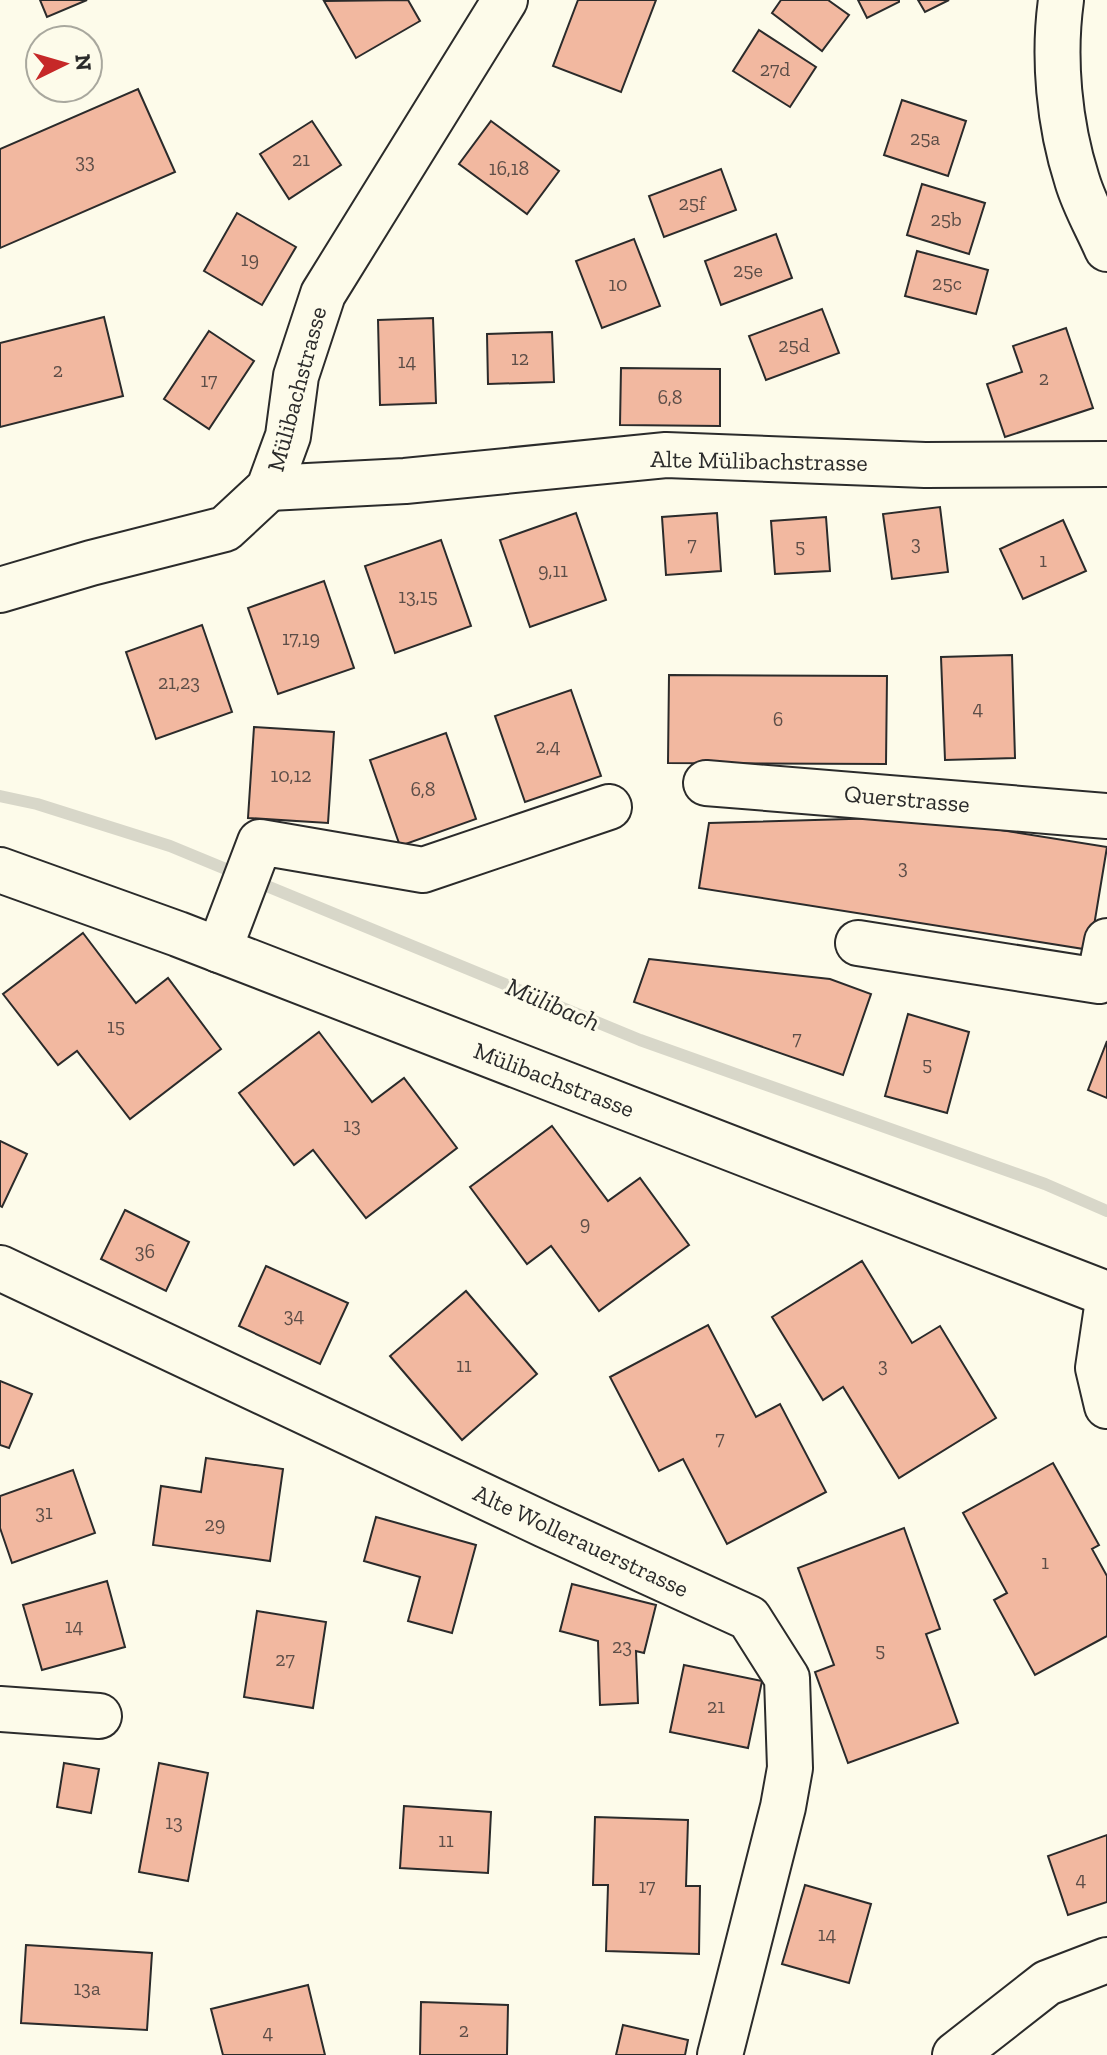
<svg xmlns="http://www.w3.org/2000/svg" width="1107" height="2055" font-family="'Zilla Slab',serif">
	<rect width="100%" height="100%" fill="#fdfbea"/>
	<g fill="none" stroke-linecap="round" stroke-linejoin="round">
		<polyline stroke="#d8d7c9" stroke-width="12" points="0,796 37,804 170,846 640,1040 1045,1184 1107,1211"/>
	</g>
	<g fill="#f2b8a0" stroke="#2b2b2b" stroke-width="2">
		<polygon points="40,0 87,0 47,17"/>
		<polygon points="408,0 420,21 356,58 324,1"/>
		<polygon points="578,0 656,0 621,92 553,66"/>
		<polygon points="781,0 828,0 849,15 822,51 772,13"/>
		<polygon points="858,0 899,0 899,2 867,18"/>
		<polygon points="918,0 949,0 925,12"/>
		<polygon points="759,30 816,67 790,107 733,71"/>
		<polygon points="138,89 175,172 0,248 0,149"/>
		<polygon points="902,100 966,121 948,176 884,155"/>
		<polygon points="312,121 341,165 289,199 260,154"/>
		<polygon points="491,121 559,171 527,214 459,164"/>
		<polygon points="721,169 736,210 664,237 649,196"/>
		<polygon points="922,184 985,203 969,254 907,235"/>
		<polygon points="237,213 296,247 262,305 204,271"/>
		<polygon points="776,234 792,278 721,305 705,261"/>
		<polygon points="634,239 660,306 602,328 576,261"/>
		<polygon points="917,251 988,270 976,314 905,296"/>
		<polygon points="822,309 839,353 766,380 749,336"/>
		<polygon points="104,317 123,396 0,427 0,343"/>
		<polygon points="433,318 436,403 380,405 378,320"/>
		<polygon points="1066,328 1093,408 1005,437 987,384 1022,372 1013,346"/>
		<polygon points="209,331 254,361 209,429 164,399"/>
		<polygon points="552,332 554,382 488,384 487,334"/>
		<polygon points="621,368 720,369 720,426 620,425"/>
		<polygon points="940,507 948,572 892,579 883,514"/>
		<polygon points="576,513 606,600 530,627 500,540"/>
		<polygon points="717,513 721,571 666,575 662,517"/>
		<polygon points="826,517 830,571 775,574 771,521"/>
		<polygon points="1063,520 1086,571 1023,599 1000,549"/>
		<polygon points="441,540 471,626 395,653 365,566"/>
		<polygon points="324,581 354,668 278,694 248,608"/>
		<polygon points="202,625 232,712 156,739 126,652"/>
		<polygon points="1012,655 1015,758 945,760 941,657"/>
		<polygon points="669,675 887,676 886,764 668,763"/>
		<polygon points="571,690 601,776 525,802 495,716"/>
		<polygon points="254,727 334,732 328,823 248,818"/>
		<polygon points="446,733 476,819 400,846 370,760"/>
		<polygon points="919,817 1107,847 1090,950 699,888 709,823"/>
		<polygon points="83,933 136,1003 168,978 221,1049 130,1119 77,1051 58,1065 3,994"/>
		<polygon points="649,959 830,979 871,994 843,1075 634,1002"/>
		<polygon points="908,1014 969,1032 947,1113 885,1096"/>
		<polygon points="319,1032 372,1102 404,1078 457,1148 366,1218 313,1150 294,1165 239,1093"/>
		<polygon points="1107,1041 1107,1098 1088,1090"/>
		<polygon points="552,1126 608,1201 640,1178 689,1245 599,1311 551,1246 527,1264 470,1187"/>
		<polygon points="0,1141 27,1154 2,1207 0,1206"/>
		<polygon points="125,1210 189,1242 166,1291 101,1259"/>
		<polygon points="862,1261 912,1343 940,1326 996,1418 899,1478 843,1387 823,1400 772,1317"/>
		<polygon points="266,1266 348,1303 320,1364 239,1326"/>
		<polygon points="466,1291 537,1374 462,1440 390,1356"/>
		<polygon points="708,1325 756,1417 780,1404 826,1492 727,1544 683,1459 659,1471 610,1377"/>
		<polygon points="0,1381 32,1394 9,1448 0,1445"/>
		<polygon points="206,1458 283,1469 270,1561 153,1545 161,1486 201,1492"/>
		<polygon points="1053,1463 1099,1545 1092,1549 1107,1576 1107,1636 1035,1675 994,1600 1007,1593 963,1513"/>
		<polygon points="73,1470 95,1533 12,1563 0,1528 0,1496"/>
		<polygon points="376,1517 476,1545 452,1633 408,1621 420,1577 364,1561"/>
		<polygon points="904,1528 940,1629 926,1634 958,1723 848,1763 815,1672 834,1665 798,1568"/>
		<polygon points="107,1581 125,1647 42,1670 23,1605"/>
		<polygon points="572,1584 656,1605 644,1653 636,1651 638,1703 600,1705 598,1641 560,1631"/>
		<polygon points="257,1611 326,1622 313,1708 244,1697"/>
		<polygon points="684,1665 762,1681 748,1748 670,1732"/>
		<polygon points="64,1763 99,1769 91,1813 57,1807"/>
		<polygon points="159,1763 208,1773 188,1881 139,1872"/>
		<polygon points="404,1806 491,1812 488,1873 400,1868"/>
		<polygon points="595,1817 688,1820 686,1886 700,1886 699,1954 606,1951 608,1885 593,1885"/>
		<polygon points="1107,1835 1107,1902 1068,1915 1048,1856"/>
		<polygon points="805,1885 871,1904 849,1983 782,1964"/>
		<polygon points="26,1945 152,1953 147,2030 21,2023"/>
		<polygon points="308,1985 325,2055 223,2055 211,2009"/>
		<polygon points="421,2002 508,2005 507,2055 420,2055"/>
		<polygon points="623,2025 688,2040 685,2055 616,2055"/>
	</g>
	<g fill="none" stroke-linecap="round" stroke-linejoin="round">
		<g stroke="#2b2b2b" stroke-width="48">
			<g id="minor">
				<polyline points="269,488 405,481 666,455 925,465 1107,464"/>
				<polyline points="0,590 91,563 225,529 269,488 288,436 296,376 323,294 505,0"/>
				<polyline points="706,783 1107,816"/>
				<polyline points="0,870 178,934 1107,1294"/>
				<polyline points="858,943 1099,981 1107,941"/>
				<polyline points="219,950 260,842 423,870 609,807"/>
				<polyline points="0,1268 545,1525 749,1618 787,1678 790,1768 783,1807 720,2055"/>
				<polyline points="1107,1307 1098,1368 1107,1406"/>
				<polyline points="0,1709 99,1716"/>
				<polyline points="955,2055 1047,1983 1107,1960"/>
			</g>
		</g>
		<g stroke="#2b2b2b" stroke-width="48">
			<path id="major" d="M1061,0c-8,58 -2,124 16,180 7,24 20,46 30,69"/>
		</g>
		<use href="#minor" stroke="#fdfbea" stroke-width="44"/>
		<use href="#major" stroke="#fdfbea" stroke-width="44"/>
	</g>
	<g text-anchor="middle" stroke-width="6" stroke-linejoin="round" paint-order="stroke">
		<g font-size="20" fill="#5d4e48">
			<text x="775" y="76">27d</text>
			<text x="925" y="145">25a</text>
			<text x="301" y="166">21</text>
			<text x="85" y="168">33</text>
			<text x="509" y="175">16,18</text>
			<text x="692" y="210">25f</text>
			<text x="946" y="226">25b</text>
			<text x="250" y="266">19</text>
			<text x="748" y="277">25e</text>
			<text x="947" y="290">25c</text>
			<text x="618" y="291">10</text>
			<text x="794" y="352">25d</text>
			<text x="520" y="365">12</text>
			<text x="407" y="368">14</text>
			<text x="58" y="377">2</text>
			<text x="1044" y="385">2</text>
			<text x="209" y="387">17</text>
			<text x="670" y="404">6,8</text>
			<text x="916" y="550">3</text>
			<text x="692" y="551">7</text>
			<text x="800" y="553">5</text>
			<text x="1043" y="567">1</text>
			<text x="553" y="577">9,11</text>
			<text x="418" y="603">13,15</text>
			<text x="301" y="645">17,19</text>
			<text x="179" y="689">21,23</text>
			<text x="978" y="715">4</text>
			<text x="778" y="726">6</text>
			<text x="548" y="753">2,4</text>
			<text x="291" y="782">10,12</text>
			<text x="423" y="796">6,8</text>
			<text x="903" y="874">3</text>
			<text x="116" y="1033">15</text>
			<text x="797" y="1045">7</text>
			<text x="927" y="1071">5</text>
			<text x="352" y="1132">13</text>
			<text x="585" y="1230">9</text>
			<text x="145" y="1258">36</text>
			<text x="294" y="1322">34</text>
			<text x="464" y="1372">11</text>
			<text x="883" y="1372">3</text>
			<text x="720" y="1445">7</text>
			<text x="44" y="1519">31</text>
			<text x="215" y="1531">29</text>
			<text x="1045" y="1569">1</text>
			<text x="74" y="1633">14</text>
			<text x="622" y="1653">23</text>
			<text x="880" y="1657">5</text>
			<text x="285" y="1666">27</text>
			<text x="716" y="1713">21</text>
			<text x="174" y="1829">13</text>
			<text x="446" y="1847">11</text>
			<text x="1081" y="1886">4</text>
			<text x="647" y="1893">17</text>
			<text x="827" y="1941">14</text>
			<text x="87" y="1995">13a</text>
			<text x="464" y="2037">2</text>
			<text x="268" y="2039">4</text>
		</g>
		<g font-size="24" fill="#2b2b2b" stroke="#fdfbea">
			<text transform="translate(297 389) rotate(-75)" y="8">Mülibachstrasse</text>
			<text transform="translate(759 461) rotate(1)" y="8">Alte Mülibachstrasse</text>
			<text transform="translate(907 799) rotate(5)" y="8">Querstrasse</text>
			<text transform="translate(554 1080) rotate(21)" y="8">Mülibachstrasse</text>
			<text transform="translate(581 1541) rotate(25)" y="8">Alte Wollerauerstrasse</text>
		</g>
		<g font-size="26" font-style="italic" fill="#2b2b2b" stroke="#fdfbea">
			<text transform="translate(553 1004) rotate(23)" y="9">Mülibach</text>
		</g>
	</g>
	<g transform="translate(64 64) rotate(85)"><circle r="38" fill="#fdfbea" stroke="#a9a89e" stroke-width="2"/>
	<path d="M0-6L14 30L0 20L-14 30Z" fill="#c62828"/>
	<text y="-12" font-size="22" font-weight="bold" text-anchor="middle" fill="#2b2b2b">N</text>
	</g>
</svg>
